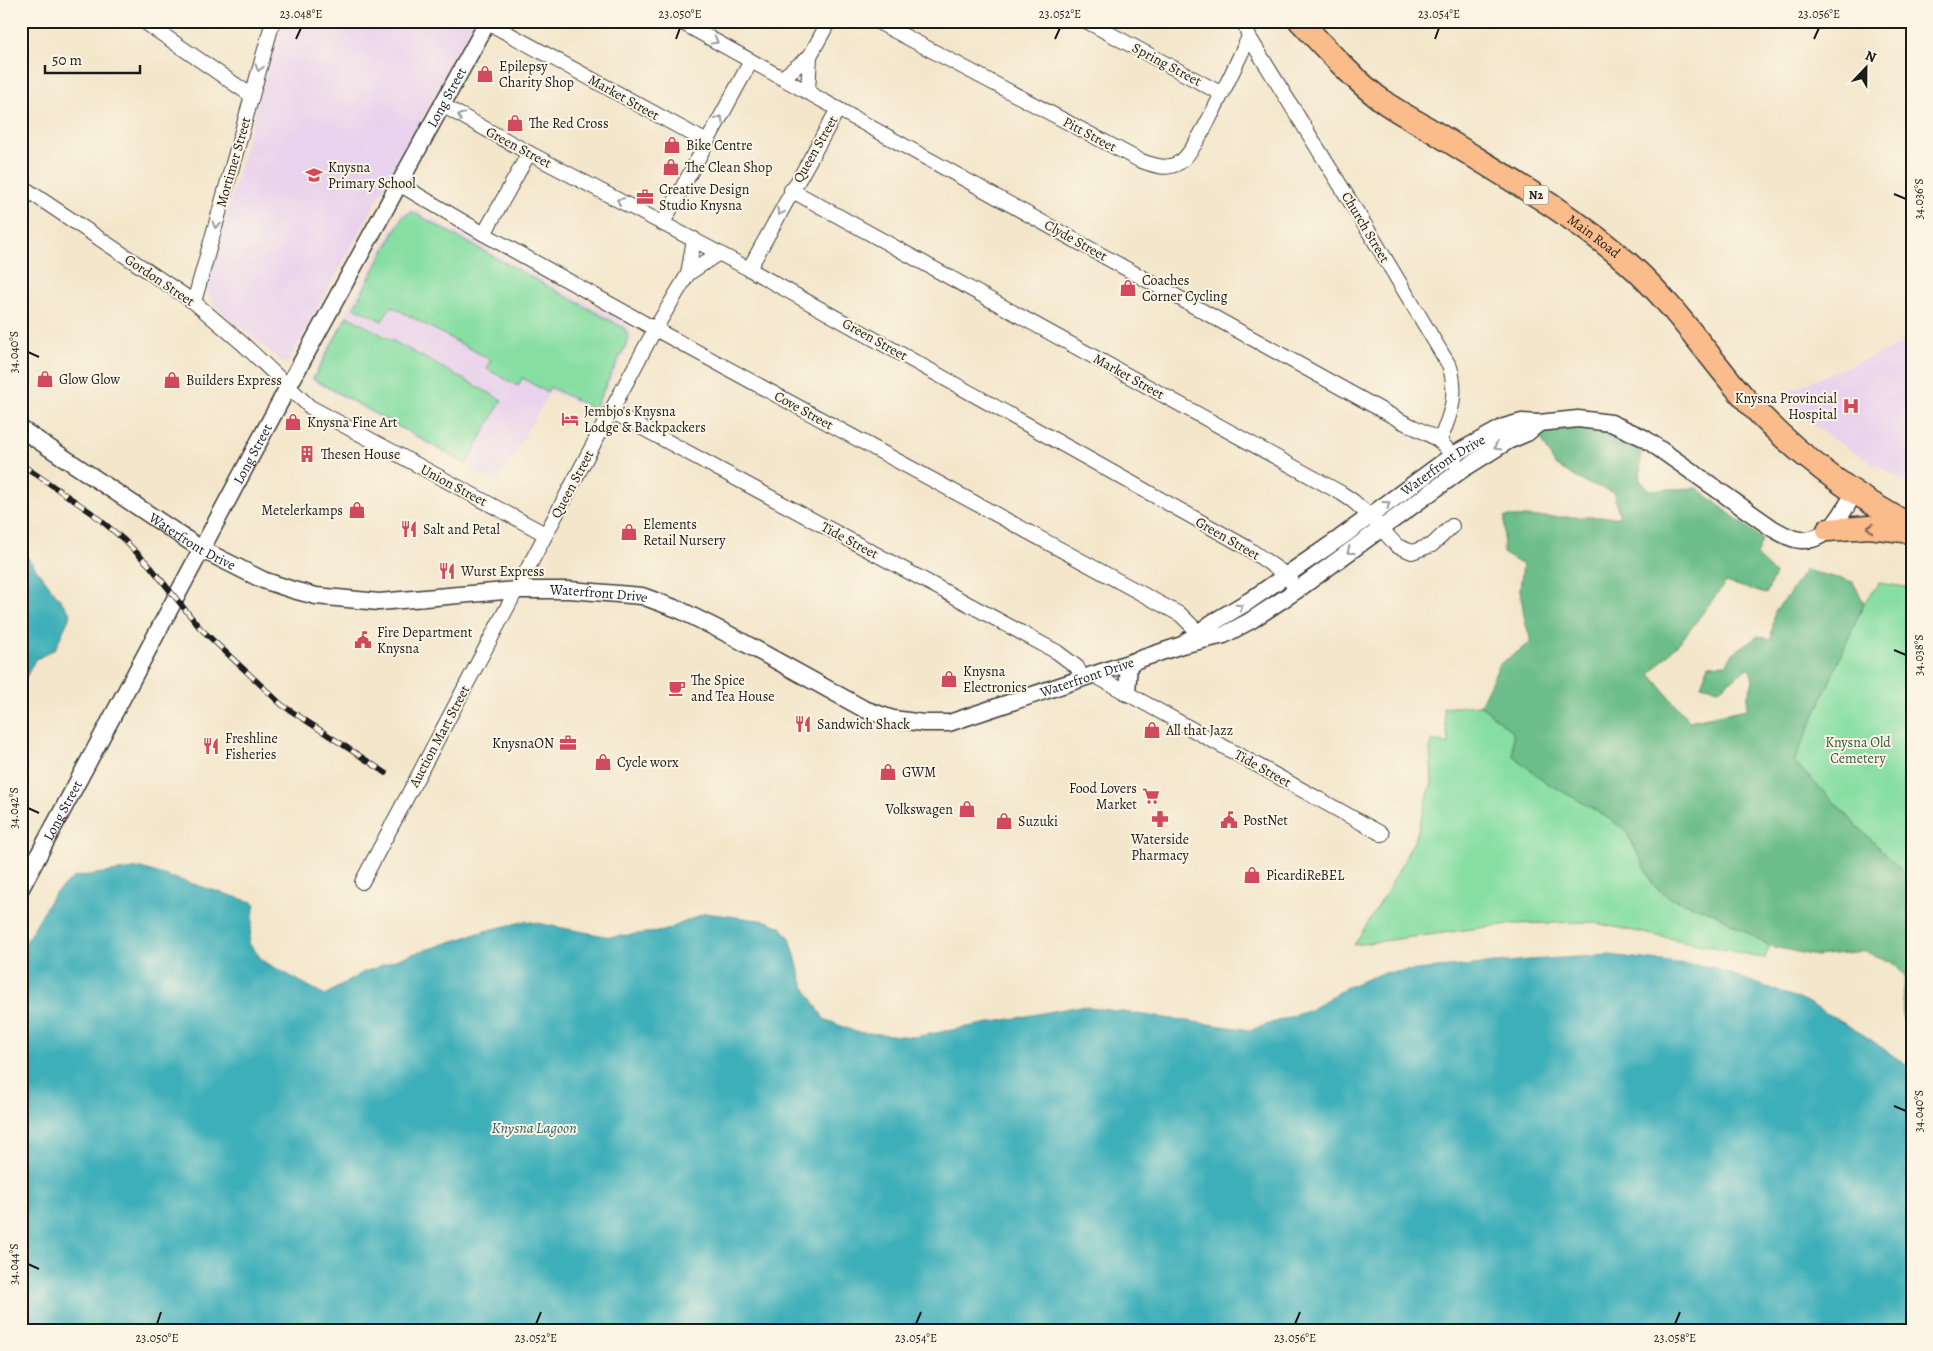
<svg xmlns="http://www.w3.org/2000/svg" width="1933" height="1351" font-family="Alegreya,serif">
	<rect width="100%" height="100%" fill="#fcf5e5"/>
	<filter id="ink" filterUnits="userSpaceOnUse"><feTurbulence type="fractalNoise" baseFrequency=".02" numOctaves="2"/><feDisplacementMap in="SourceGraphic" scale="10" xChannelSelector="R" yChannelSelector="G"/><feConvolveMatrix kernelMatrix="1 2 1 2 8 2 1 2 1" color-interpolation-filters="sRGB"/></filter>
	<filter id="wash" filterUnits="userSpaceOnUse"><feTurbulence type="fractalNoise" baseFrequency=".0096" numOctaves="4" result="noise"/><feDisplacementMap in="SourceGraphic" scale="20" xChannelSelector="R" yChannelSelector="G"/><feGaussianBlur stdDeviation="1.12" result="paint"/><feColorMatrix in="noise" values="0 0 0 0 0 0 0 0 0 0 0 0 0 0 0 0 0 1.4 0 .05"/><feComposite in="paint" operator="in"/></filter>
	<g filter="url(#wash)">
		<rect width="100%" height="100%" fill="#f3e6cb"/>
		<g fill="#e9d2ed">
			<polygon points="280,21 476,21 286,365 214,305 206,288"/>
			<polygon points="414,209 628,325 633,338 595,412 550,391 498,483 310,380 401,213"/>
			<polygon points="1912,340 1912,486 1836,441 1803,417 1778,395"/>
		</g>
		<g fill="#86dea3" stroke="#517d60">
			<polygon points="412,212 624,328 629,338 594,409 550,387 547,392 522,378 518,386 487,369 491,360 391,306 382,321 354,307 403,216"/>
			<polygon points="347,316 502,400 466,464 313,379"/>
			<polygon points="1879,583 1912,588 1912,881 1794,762 1864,603"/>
			<polygon points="1480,705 1513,732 1587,805 1625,829 1654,886 1672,899 1714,913 1770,946 1765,958 1590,922 1509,924 1354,945 1387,892 1416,837 1432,782 1430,747 1433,740 1449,745 1443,708"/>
		</g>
		<polygon fill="#6cbd89" stroke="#446c52" points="1560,425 1609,428 1641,451 1640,480 1649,490 1697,488 1762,539 1756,556 1775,574 1766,594 1726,582 1686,635 1650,674 1689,721 1747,709 1748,695 1753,681 1749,667 1719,689 1701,685 1709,665 1727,664 1732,654 1758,636 1771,639 1775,611 1789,594 1805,570 1853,582 1864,603 1794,762 1912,881 1912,1028 1902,1017 1905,976 1893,963 1865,951 1816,956 1770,946 1714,913 1672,899 1654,886 1625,829 1587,805 1547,783 1513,756 1513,732 1480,705 1500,664 1532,642 1525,622 1520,589 1523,565 1503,553 1505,517 1620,517 1613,492 1584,482 1555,465 1539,434"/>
		<g fill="#3eafb9" stroke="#2d666a">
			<polygon points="21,549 71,614 55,649 35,660 21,687"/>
			<polygon points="141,868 255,903 249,943 263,961 325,995 362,973 403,957 485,931 526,921 610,937 664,931 705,913 767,921 781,927 790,938 803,984 824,1019 856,1032 914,1037 1080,1006 1251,1030 1310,1010 1345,988 1382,973 1529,960 1609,955 1712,967 1805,1001 1864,1035 1912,1069 1912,1330 21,1330 21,950 53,895 74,877"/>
		</g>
	</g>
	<g filter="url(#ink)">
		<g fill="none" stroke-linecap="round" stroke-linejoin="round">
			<g stroke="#3c3a36" stroke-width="16">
				<g id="minor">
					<polyline points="143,21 252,96"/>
					<path d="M679,21l724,401c31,15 42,16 57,49"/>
					<path d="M876,21l263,139c14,5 27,11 41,2 18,-11 57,-101 69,-125"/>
					<polyline points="1086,21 1222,94"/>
					<path d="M1244,21l5,16 125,203 76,127c8,28 1,47 -10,73"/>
					<polyline points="487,22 707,142"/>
					<polyline points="782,78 810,56 829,21"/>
					<polyline points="808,91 810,56"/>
					<polyline points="442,105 529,153 749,269 1246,547 1286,575 1297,590"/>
					<polyline points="399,184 484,234 655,329 1181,615 1198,632 1203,640"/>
					<polyline points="21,186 194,302 243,344 310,407 545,534"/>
					<polyline points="791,190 1341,493 1353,501 1370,516 1397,546 1412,552 1432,545 1452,526"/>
					<polyline points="663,223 751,61"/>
					<polyline points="484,234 529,153"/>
					<polyline points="749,269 838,109"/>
					<polyline points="688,274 719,253"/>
					<polyline points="194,302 273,21"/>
					<polyline points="611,411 1057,652 1077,667 1082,677"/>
					<polyline points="1092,674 1382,834"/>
					<polyline points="362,882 611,411 655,329 688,274 694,239"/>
				</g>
			</g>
			<g stroke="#3c3a36" stroke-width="19">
				<g id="tertiary">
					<path id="s1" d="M21,429l180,120 62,31 30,10 23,6 63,6 138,-12h53l72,6 38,14 50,25 134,74 29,10 30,4h26l233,-78 42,-10 26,-14 47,-31 163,-119 48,-30 19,-8 12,-10"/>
					<path id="s2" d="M1187,641l25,-18 37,-22 91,-63 113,-83 51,-28 18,-5 17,1 39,-4 33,4 33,15 128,90c9,5 18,11 29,12 27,2 42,-27 53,-47"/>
					<polyline points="1127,693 1129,664"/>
					<path id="s3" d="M21,888l267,-501 200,-366"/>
				</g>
			</g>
			<g stroke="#3c3a36" stroke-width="25">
				<g id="trunk">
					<path id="s4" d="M1300,21c26,28 53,58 84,81 17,12 37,22 55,33 65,41 132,78 189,128 40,35 74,84 108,125 48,57 109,103 176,138"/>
					<polyline points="1828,530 1869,527 1912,532"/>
				</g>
			</g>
			<use href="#minor" stroke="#fff" stroke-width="14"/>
			<use href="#tertiary" stroke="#fff" stroke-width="16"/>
			<use href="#trunk" stroke="#f9bc8a" stroke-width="22"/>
			<g stroke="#1c1c1c" stroke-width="5.5">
				<polyline id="rail" points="21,464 92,513 123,539 150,566 200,628 282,705 386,773"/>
			</g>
			<use href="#rail" stroke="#fcf5e5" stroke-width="4" stroke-dasharray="11" stroke-linecap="butt"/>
		</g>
		<defs><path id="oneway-chevron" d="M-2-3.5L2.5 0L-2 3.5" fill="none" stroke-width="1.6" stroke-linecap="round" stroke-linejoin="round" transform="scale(1.25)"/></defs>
		<g stroke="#999">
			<use href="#oneway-chevron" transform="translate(715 41) rotate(29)"/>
			<use href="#oneway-chevron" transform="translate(259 68) rotate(106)"/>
			<use href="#oneway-chevron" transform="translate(461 116) rotate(-151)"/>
			<use href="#oneway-chevron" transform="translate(720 119) rotate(-62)"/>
			<use href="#oneway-chevron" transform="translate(620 201) rotate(-152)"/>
			<use href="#oneway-chevron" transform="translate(780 212) rotate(118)"/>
			<use href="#oneway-chevron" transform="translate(216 225) rotate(106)"/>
			<use href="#oneway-chevron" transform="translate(1497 447) rotate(149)"/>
			<use href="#oneway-chevron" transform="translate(1387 504) rotate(-36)"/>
			<use href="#oneway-chevron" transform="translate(1350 551) rotate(144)"/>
			<use href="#oneway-chevron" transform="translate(1240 607) rotate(-31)"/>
		</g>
		<use stroke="#8a6c53" href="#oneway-chevron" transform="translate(1870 528) rotate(-177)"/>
	</g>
	<path fill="none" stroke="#1c1c1c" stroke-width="2" d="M296,39l5,-11M676,39l4,-11M1055,39l5,-11M1435,39l4,-11M1814,39l5,-11M1894,194l12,5M28,352l11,5M1894,650l12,5M28,808l11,5M1894,1106l12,5M28,1264l11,5M157,1324l4,-12M536,1324l5,-12M916,1324l5,-12M1295,1324l5,-12M1675,1324l5,-12"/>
	<defs>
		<g id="shop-bare" transform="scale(1.35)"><path d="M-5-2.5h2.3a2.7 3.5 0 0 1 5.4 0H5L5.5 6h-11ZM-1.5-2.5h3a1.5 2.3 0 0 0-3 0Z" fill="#d1495b" stroke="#fcf5e5" stroke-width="2.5" paint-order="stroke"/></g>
		<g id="school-bare" transform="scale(1.35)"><path d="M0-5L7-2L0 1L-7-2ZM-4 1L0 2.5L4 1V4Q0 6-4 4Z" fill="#d1495b" stroke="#fcf5e5" stroke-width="2.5" paint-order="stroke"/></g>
		<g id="office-bare" transform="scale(1.35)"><path d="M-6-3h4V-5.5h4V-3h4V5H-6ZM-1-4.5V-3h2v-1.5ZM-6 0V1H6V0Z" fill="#d1495b" stroke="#fcf5e5" stroke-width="2.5" paint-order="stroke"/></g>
		<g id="hospital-bare" transform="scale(1.35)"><path d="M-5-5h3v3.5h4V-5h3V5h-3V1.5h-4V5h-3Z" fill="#d1495b" stroke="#fcf5e5" stroke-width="2.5" paint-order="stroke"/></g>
		<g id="hotel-bare" transform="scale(1.35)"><path d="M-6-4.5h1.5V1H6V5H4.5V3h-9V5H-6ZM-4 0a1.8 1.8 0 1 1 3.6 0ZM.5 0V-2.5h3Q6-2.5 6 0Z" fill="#d1495b" stroke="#fcf5e5" stroke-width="2.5" paint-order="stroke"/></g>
		<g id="building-bare" transform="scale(1.35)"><path d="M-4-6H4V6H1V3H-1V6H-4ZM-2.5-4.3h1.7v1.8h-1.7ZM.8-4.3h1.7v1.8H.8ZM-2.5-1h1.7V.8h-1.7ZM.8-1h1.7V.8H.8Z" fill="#d1495b" stroke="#fcf5e5" stroke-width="2.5" paint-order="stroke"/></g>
		<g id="restaurant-bare" transform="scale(1.35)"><path d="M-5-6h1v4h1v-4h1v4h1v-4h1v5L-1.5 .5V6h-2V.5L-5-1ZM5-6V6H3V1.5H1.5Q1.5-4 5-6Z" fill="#d1495b" stroke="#fcf5e5" stroke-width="2.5" paint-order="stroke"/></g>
		<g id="civic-bare" transform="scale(1.35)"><path d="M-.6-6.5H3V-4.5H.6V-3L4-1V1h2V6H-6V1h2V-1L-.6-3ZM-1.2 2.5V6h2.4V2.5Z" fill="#d1495b" stroke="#fcf5e5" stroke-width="2.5" paint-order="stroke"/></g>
		<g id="cafe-bare" transform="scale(1.35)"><path d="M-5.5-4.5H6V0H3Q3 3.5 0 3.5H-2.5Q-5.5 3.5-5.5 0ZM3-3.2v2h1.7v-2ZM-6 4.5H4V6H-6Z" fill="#d1495b" stroke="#fcf5e5" stroke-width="2.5" paint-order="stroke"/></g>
		<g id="supermarket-bare" transform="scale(1.35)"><path d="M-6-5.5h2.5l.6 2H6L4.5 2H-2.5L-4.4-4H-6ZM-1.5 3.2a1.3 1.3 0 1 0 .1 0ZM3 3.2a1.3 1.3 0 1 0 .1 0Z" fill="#d1495b" stroke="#fcf5e5" stroke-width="2.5" paint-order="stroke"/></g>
		<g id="pharmacy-bare" transform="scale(1.35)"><path d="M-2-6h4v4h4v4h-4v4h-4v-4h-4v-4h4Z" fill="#d1495b" stroke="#fcf5e5" stroke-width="2.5" paint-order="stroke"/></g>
	</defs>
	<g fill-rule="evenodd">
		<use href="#shop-bare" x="485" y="74"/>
		<use href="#shop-bare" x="515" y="123"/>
		<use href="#shop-bare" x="672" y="145"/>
		<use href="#shop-bare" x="671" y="167"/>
		<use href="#school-bare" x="314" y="175"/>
		<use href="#office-bare" x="645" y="197"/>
		<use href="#shop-bare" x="1128" y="288"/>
		<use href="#shop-bare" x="45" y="379"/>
		<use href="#shop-bare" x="172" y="380"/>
		<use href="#hospital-bare" x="1851" y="406"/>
		<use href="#hotel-bare" x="570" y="419"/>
		<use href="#shop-bare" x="293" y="422"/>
		<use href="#building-bare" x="307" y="454"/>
		<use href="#shop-bare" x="357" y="510"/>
		<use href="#restaurant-bare" x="409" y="529"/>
		<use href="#shop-bare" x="629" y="532"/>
		<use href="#restaurant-bare" x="447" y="571"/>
		<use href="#civic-bare" x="363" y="640"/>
		<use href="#shop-bare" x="949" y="679"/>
		<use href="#cafe-bare" x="677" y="688"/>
		<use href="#restaurant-bare" x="803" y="724"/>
		<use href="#shop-bare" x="1152" y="730"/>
		<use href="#office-bare" x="568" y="743"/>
		<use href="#restaurant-bare" x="211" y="746"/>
		<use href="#shop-bare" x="603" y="762"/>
		<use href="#shop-bare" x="888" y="772"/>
		<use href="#supermarket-bare" x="1151" y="796"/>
		<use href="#shop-bare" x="967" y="809"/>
		<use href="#pharmacy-bare" x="1160" y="819"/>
		<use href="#civic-bare" x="1229" y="820"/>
		<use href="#shop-bare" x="1004" y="821"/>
		<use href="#shop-bare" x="1252" y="875"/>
	</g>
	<g text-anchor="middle" stroke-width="4" stroke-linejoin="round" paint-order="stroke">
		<rect fill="#fcf5e5" stroke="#5f5d58" stroke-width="1" x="1523.5" y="185.5" width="25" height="19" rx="4"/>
		<g font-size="12" font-weight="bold" fill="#1c1c1c">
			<text x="1536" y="199">N2</text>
		</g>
		<g font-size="14" fill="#1c1c1c" stroke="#fcf5e5">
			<text transform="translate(1167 64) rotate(28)" y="5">Spring Street</text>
			<text transform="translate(624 97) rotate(29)" y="5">Market Street</text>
			<text dy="5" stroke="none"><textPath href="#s3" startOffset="898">Long Street</textPath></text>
			<text transform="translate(1090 134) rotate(28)" y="5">Pitt Street</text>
			<text transform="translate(519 147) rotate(28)" y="5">Green Street</text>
			<text transform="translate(815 149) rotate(-60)" y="5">Queen Street</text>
			<text transform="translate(233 162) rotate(-74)" y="5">Mortimer Street</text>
			<text transform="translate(1366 227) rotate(59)" y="5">Church Street</text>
			<text dy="5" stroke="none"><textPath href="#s4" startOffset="366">Main Road</textPath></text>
			<text transform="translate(1076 240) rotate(29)" y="5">Clyde Street</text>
			<text transform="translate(160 280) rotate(34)" y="5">Gordon Street</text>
			<text transform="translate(875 339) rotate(29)" y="5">Green Street</text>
			<text transform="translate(1129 376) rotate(29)" y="5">Market Street</text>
			<text transform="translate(804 410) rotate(29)" y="5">Cove Street</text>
			<text dy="5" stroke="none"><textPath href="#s3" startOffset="492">Long Street</textPath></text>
			<text dy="5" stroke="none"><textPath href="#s2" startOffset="311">Waterfront Drive</textPath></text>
			<text transform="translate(572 484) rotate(-62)" y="5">Queen Street</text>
			<text transform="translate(454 485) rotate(28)" y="5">Union Street</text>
			<text transform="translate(1228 538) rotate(30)" y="5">Green Street</text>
			<text dy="5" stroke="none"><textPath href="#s1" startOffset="205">Waterfront Drive</textPath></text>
			<text transform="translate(850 540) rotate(28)" y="5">Tide Street</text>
			<text dy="5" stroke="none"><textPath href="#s1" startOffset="625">Waterfront Drive</textPath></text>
			<text dy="5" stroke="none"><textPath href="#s1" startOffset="1150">Waterfront Drive</textPath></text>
			<text transform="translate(439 736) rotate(-62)" y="5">Auction Mart Street</text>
			<text transform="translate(1263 768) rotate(29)" y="5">Tide Street</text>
			<text dy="5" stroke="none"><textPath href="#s3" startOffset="88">Long Street</textPath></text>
		</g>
		<g font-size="14" fill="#1c1c1c" stroke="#fcf5e5" text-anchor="start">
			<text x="499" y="71">Epilepsy<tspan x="499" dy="16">Charity Shop</tspan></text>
			<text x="529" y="128">The Red Cross</text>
			<text x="686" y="150">Bike Centre</text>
			<text x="328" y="172">Knysna<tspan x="328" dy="16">Primary School</tspan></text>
			<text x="685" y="172">The Clean Shop</text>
			<text x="659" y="194">Creative Design<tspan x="659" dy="16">Studio Knysna</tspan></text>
			<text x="1142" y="285">Coaches<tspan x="1142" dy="16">Corner Cycling</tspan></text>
			<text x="59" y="384">Glow Glow</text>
			<text x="186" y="385">Builders Express</text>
			<text x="1837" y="403" text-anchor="end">Knysna Provincial<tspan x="1837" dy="16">Hospital</tspan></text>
			<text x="584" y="416">Jembjo's Knysna<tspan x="584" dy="16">Lodge &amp; Backpackers</tspan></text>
			<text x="307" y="427">Knysna Fine Art</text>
			<text x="321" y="459">Thesen House</text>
			<text x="343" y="515" text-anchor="end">Metelerkamps</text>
			<text x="643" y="529">Elements<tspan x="643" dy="16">Retail Nursery</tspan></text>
			<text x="423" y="534">Salt and Petal</text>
			<text x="461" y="576">Wurst Express</text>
			<text x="377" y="637">Fire Department<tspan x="377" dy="16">Knysna</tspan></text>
			<text x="963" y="676">Knysna<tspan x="963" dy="16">Electronics</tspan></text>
			<text x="691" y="685">The Spice<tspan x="691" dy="16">and Tea House</tspan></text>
			<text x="817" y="729">Sandwich Shack</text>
			<text x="1166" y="735">All that Jazz</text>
			<text x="225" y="743">Freshline<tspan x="225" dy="16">Fisheries</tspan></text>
			<text x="554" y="748" text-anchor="end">KnysnaON</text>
			<text x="617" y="767">Cycle worx</text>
			<text x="902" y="777">GWM</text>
			<text x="1137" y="793" text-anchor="end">Food Lovers<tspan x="1137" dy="16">Market</tspan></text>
			<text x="953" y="814" text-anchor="end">Volkswagen</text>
			<text x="1243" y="825">PostNet</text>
			<text x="1018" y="826">Suzuki</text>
			<text x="1160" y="844" text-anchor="middle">Waterside<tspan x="1160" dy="16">Pharmacy</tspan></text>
			<text x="1266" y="880">PicardiReBEL</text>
		</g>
		<g font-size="14" fill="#3c5644" stroke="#fcf5e5">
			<text x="1858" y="747">Knysna Old<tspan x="1858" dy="16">Cemetery</tspan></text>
		</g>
		<g font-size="15" font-style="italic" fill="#2b5e63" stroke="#fcf5e5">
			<text x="534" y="1133">Knysna Lagoon</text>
		</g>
	</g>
	<rect width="1933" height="1351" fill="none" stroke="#fcf5e5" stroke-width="55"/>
	<g transform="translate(1866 68) rotate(22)" stroke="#fcf5e5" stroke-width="4" paint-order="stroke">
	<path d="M0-4L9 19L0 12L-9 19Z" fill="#1c1c1c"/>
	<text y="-8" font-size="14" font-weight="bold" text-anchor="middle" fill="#1c1c1c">N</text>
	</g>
	<path d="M45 65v8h95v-8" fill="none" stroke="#1c1c1c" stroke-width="2.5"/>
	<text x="52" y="65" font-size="15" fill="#1c1c1c" stroke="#fcf5e5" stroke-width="4" paint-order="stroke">50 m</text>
	<rect x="28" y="28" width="1878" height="1296" fill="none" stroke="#1c1c1c" stroke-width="2"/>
	<g font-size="12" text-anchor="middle" fill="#1c1c1c">
		<text x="301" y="18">23.048°E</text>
		<text x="680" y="18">23.050°E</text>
		<text x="1060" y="18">23.052°E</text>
		<text x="1439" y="18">23.054°E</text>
		<text x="1819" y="18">23.056°E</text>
		<text transform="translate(1919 199) rotate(-90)" y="4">34.036°S</text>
		<text transform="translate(14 352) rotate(-90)" y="4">34.040°S</text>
		<text transform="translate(1919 655) rotate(-90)" y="4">34.038°S</text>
		<text transform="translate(14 808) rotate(-90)" y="4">34.042°S</text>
		<text transform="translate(1919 1111) rotate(-90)" y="4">34.040°S</text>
		<text transform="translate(14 1264) rotate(-90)" y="4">34.044°S</text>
		<text x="157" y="1342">23.050°E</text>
		<text x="536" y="1342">23.052°E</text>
		<text x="916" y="1342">23.054°E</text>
		<text x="1295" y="1342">23.056°E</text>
		<text x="1675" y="1342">23.058°E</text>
	</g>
</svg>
